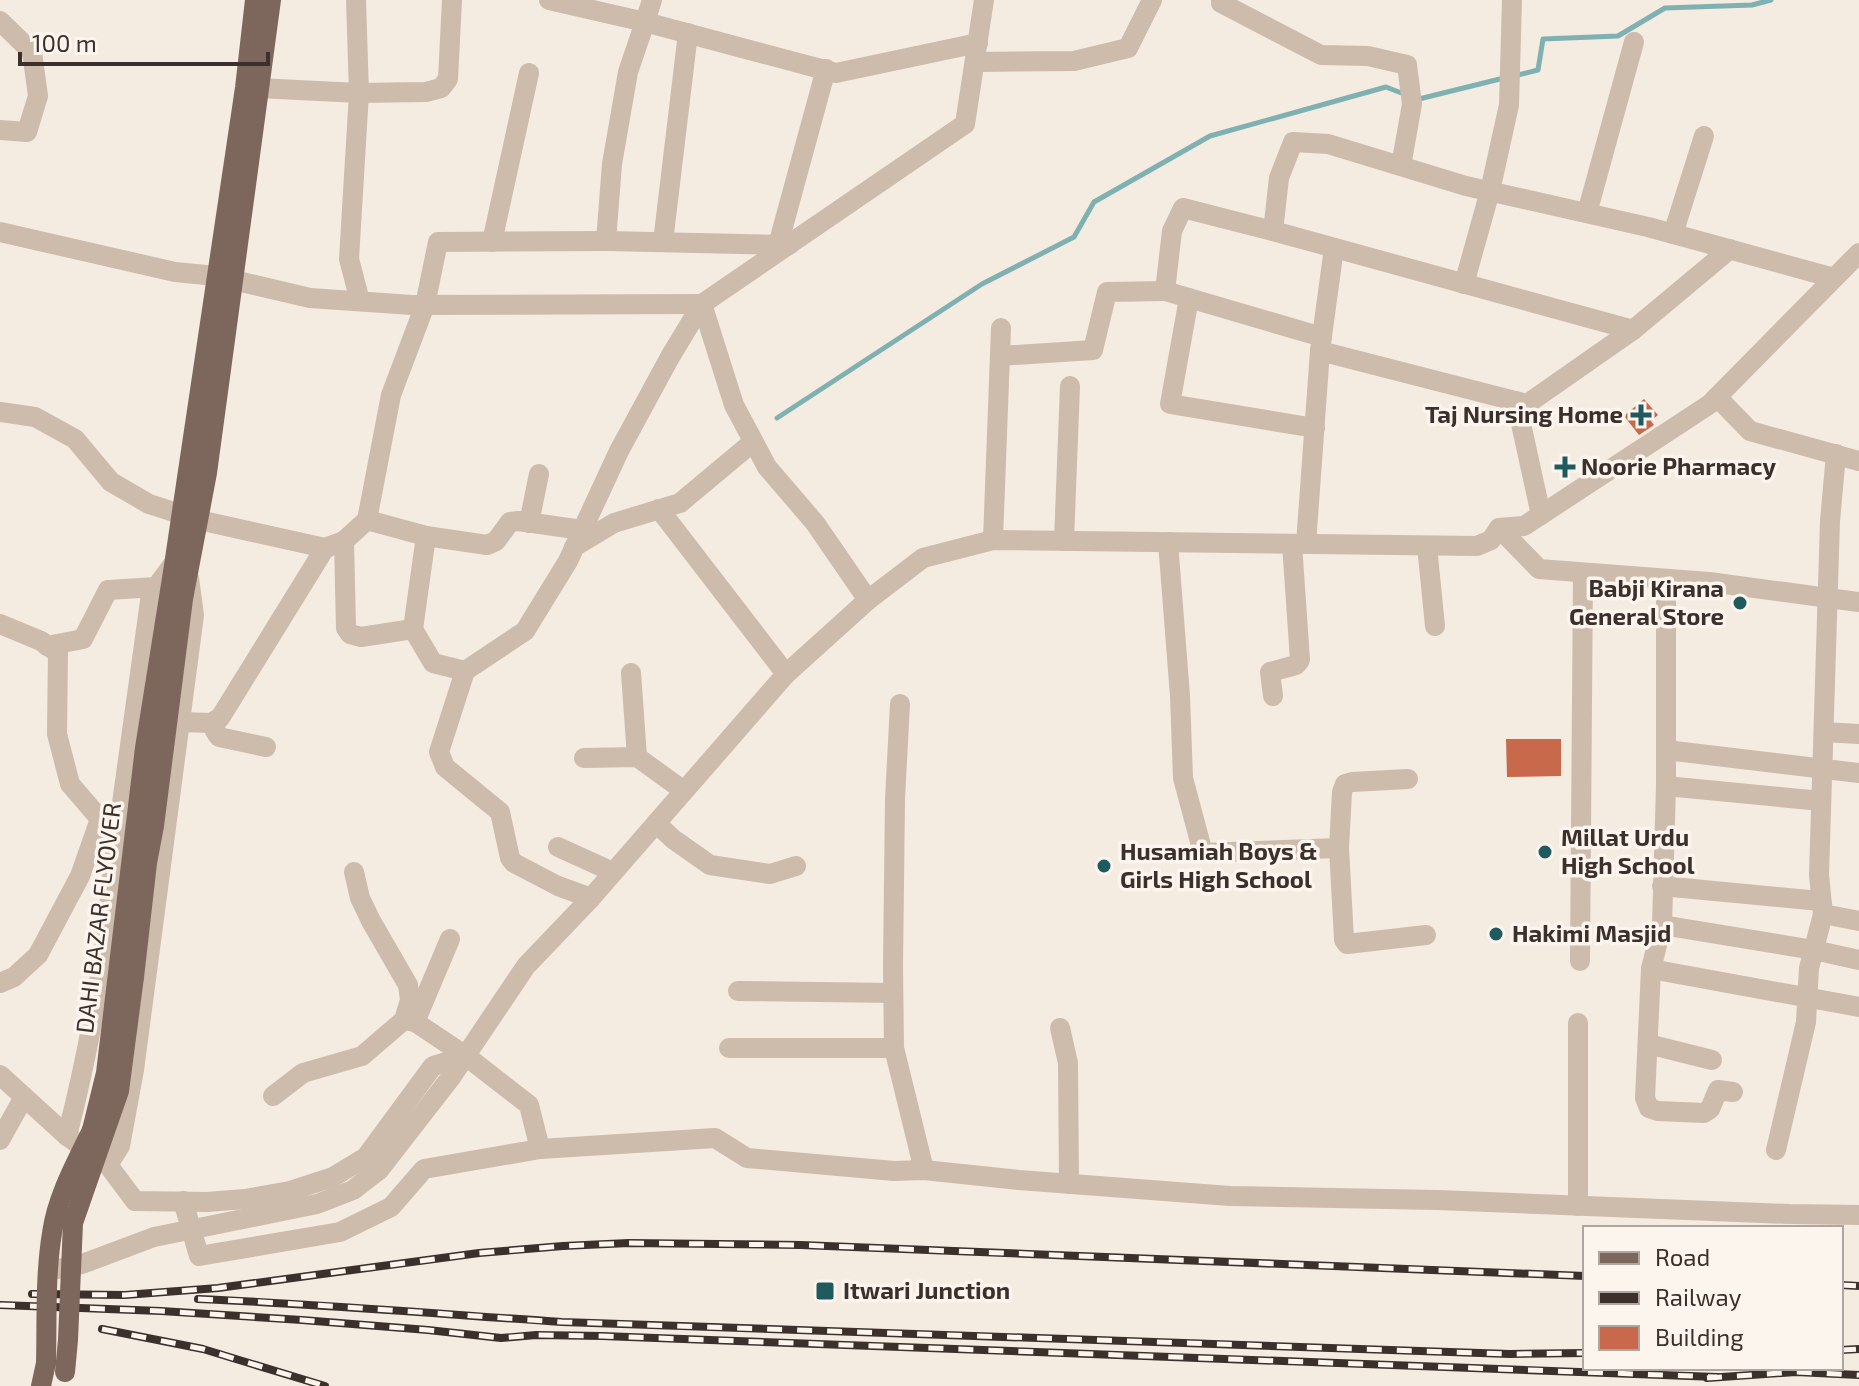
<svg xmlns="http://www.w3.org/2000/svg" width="1859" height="1386" font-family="'Exo 2',sans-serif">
	<rect width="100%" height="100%" fill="#f4ebe1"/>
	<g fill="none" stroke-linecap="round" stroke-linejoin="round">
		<g stroke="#7fb0b2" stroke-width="5">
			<polyline points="1514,76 1538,70 1543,39 1618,36 1665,8 1752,5 1771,0"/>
			<polyline points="1417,98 1419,99 1504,78"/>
			<polyline points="777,418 982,284 1074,237 1094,202 1210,136 1386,87 1404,94"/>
		</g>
	</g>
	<g fill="#c8694b">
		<polygon points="1644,399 1658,415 1651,421 1654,425 1639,435 1624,416"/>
		<polygon points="1506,739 1561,739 1561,776 1507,777"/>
	</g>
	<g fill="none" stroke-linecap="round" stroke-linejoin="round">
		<g stroke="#cdbbac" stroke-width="20">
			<polyline points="356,0 359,93 349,259 360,301"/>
			<polyline points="549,0 645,22 628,72 612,164 606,241 789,245"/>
			<polyline points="652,0 645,22 836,73 978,43"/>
			<polyline points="1221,0 1221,3 1321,55 1368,56 1407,65 1412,104 1401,166"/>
			<polyline points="0,21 32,52 38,96 27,132 0,130"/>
			<polyline points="975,62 1074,61 1128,48 1152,0"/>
			<polyline points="258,88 359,93 426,92 441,88 448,79 452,0"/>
			<polyline points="1587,213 1634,42"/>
			<polyline points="1273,231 1183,208 1172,231 1165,291 1322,337"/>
			<polyline points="0,232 175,272 216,276 310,298 412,305 702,304"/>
			<polyline points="1673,234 1704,136"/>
			<polyline points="492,242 529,73"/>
			<polyline points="663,242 688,33"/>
			<polyline points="778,245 826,69"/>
			<polyline points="1334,248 1320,351 1527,404 1633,330"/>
			<path d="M1730,249l-97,81 -360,-99 6,-53 14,-36 35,2 138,42 182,41c62,17 124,34 186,51"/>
			<polyline points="1464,284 1490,191 1509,105 1512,0"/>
			<polyline points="1189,298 1170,404 1315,428"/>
			<polyline points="702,304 734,405 767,467 815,523 868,600"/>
			<polyline points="1000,356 1093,350 1107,292 1165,291"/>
			<polyline points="1717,397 1750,431 1859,461"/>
			<polyline points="1516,401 1541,515"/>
			<polyline points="0,412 35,417 75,439 111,482 149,504 199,520 325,548 344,541 367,520 391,395 425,305 438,242 606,241"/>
			<polyline points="659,509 786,674"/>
			<polyline points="367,520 426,536 487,545 496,541 510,522 519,521 582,530"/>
			<polyline points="529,523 539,474"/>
			<polyline points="1499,528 1539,569 1709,582 1859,602"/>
			<polyline points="426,536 413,629 433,663 465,671 525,631 568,561 619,451 670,357 702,304 965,124 984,0"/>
			<polyline points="993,540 1001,328"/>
			<polyline points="344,541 346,628 350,634 361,637 413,629"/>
			<polyline points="1064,541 1070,386"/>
			<polyline points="1168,542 1180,696 1183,778 1203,853 1339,848"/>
			<polyline points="1306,544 1320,351"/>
			<polyline points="1427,546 1435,626"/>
			<polyline points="574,547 614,523 680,503 753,442"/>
			<polyline points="1666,579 1666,786 1662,925 1651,969 1645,1098 1649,1108 1658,1111 1704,1113 1710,1109 1718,1090 1733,1092"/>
			<polyline points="0,624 41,641 58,653 57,734 70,784 100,819 119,827"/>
			<polyline points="47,646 83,639 108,590 156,587"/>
			<polyline points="465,671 439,752 445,767 500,812 510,858 514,863 558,886 591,898"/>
			<polyline points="631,673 637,757"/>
			<polyline points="1273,696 1270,672 1296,665 1300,660 1292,544"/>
			<polyline points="900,704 895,799 893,966 894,1048 924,1170"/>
			<polyline points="216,720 215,731 219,737 266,747"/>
			<polyline points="180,722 211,723 220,718 325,548"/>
			<polyline points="1824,732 1859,734"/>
			<polyline points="1666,750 1859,773"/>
			<polyline points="584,758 637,757 684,791"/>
			<polyline points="1408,779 1352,782 1345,784 1342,792 1339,848 1344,940 1347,944 1426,935"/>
			<polyline points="1666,786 1821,801"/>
			<polyline points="656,823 673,839 710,865 770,874 796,866"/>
			<polyline points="558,847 613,872"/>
			<polyline points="354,872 360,898 371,921 408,985 410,1000 404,1020"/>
			<polyline points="1662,886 1820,901"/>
			<polyline points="1823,914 1859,921"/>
			<polyline points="1662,925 1814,950 1859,960"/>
			<polyline points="1580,961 1583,573"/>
			<polyline points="1651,969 1859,1007"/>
			<polyline points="0,983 14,977 38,955 80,876 100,819"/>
			<polyline points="738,991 893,993"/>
			<polyline points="415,1022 450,939"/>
			<polyline points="1578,1023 1578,1206"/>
			<polyline points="1060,1028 1068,1063 1069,1184"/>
			<polyline points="1648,1044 1712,1060"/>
			<polyline points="729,1048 894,1048"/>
			<polyline points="0,1075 67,1136 108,1165 135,1201 207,1202 245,1199 290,1191 333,1177 366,1157 433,1066 466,1056"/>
			<polyline points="273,1096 303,1073 362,1056 404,1020 415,1022 466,1056 529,1105 540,1149"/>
			<path d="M67,1136c23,-89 38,-177 46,-268l38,-274 23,-31"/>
			<polyline points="0,1140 24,1097"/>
			<polyline points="1776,1150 1806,1022 1809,968 1823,914 1819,875 1830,521 1836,454"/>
			<polyline points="108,1165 120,1146 134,1070 194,615 189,578"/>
			<polyline points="379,1170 452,1076 526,966 591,898 786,674 868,600 923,558 993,540 1477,546 1491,540 1499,528 1524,526 1710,404 1859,253"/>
			<polyline points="183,1201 199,1256 340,1232 391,1207 424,1169 540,1149 715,1138 747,1158 894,1171 924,1170 1019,1180 1230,1196 1437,1200 1789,1214 1859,1215"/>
		</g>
		<g stroke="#7d675c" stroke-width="20">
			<polyline points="134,977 147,863 154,826 183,599 207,473 271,0"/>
			<polyline points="92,1130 106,1073 145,748 173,572 245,88 255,0"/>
			<polyline points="41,1386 46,1363"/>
		</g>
		<g stroke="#3b302b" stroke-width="8">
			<g id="rail">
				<polyline points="1841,1285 1859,1286"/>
				<polyline points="32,1294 125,1295 218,1288 479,1253 563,1246 629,1243 801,1245 1585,1276"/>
				<path d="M198,1299c122,5 243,15 364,23l948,32 75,-1"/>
				<polyline points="0,1305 161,1311 302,1320 428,1330 501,1338 536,1335 602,1336 1717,1377"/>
				<polyline points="102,1329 203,1349 325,1386"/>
				<polyline points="1841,1350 1859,1349"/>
				<polyline points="1707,1378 1796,1372 1859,1375"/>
			</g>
		</g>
		<use href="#rail" stroke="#fbf5ee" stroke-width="5" stroke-dasharray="15" stroke-linecap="butt"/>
		<polyline stroke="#cdbbac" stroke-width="20" points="48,1271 82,1264 154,1237 317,1204 353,1190 379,1170"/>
		<g stroke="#7d675c" stroke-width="20">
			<path d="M46,1363c1,-43 -1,-87 6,-130 5,-36 24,-70 40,-103"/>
			<polyline points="65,1372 68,1340 73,1223 119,1091 134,977"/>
		</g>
	</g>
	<g fill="#1f5a5e" stroke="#fbf5ee" stroke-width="3">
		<path d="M1637 403h8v8h8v8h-8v8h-8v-8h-8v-8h8z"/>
		<path d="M1561 455h8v8h8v8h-8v8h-8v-8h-8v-8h8z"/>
		<circle cx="1740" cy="603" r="8"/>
		<circle cx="1545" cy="852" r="8"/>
		<circle cx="1104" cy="866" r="8"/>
		<circle cx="1496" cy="934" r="8"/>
		<rect x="815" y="1281" width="20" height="20" rx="4"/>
	</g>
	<g text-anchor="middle" stroke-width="7" stroke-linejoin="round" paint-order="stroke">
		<g font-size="24" font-weight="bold" fill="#3b302b" stroke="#fbf5ee" text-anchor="start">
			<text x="1623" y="423" text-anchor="end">Taj Nursing Home</text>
			<text x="1581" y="475">Noorie Pharmacy</text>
			<text x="1724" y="597" text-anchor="end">Babji Kirana<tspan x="1724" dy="28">General Store</tspan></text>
			<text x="1561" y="846">Millat Urdu<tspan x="1561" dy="28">High School</tspan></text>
			<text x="1120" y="860">Husamiah Boys &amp;<tspan x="1120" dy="28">Girls High School</tspan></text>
			<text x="1512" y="942">Hakimi Masjid</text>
			<text x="843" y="1299">Itwari Junction</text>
		</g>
		<g font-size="24" fill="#3b302b" stroke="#fbf5ee">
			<text transform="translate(99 918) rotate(-83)" y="8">DAHI BAZAR FLYOVER</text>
		</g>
	</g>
	<rect x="1583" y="1226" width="260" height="144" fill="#fbf5ee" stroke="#aea6a0" stroke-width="2"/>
	<rect x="1599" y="1252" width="40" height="12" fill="#7d675c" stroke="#aea6a0" stroke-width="2"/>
	<text x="1655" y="1266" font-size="24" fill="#3b302b">Road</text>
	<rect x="1599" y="1292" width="40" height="12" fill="#3b302b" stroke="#aea6a0" stroke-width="2"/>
	<text x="1655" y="1306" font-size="24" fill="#3b302b">Railway</text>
	<rect x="1599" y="1326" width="40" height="24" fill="#c8694b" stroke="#aea6a0" stroke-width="2"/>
	<text x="1655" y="1346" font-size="24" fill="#3b302b">Building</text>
	<path d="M20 52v12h248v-12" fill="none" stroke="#3b302b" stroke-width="4"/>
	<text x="32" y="52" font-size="24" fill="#3b302b" stroke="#fbf5ee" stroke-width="6" paint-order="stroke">100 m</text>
</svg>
